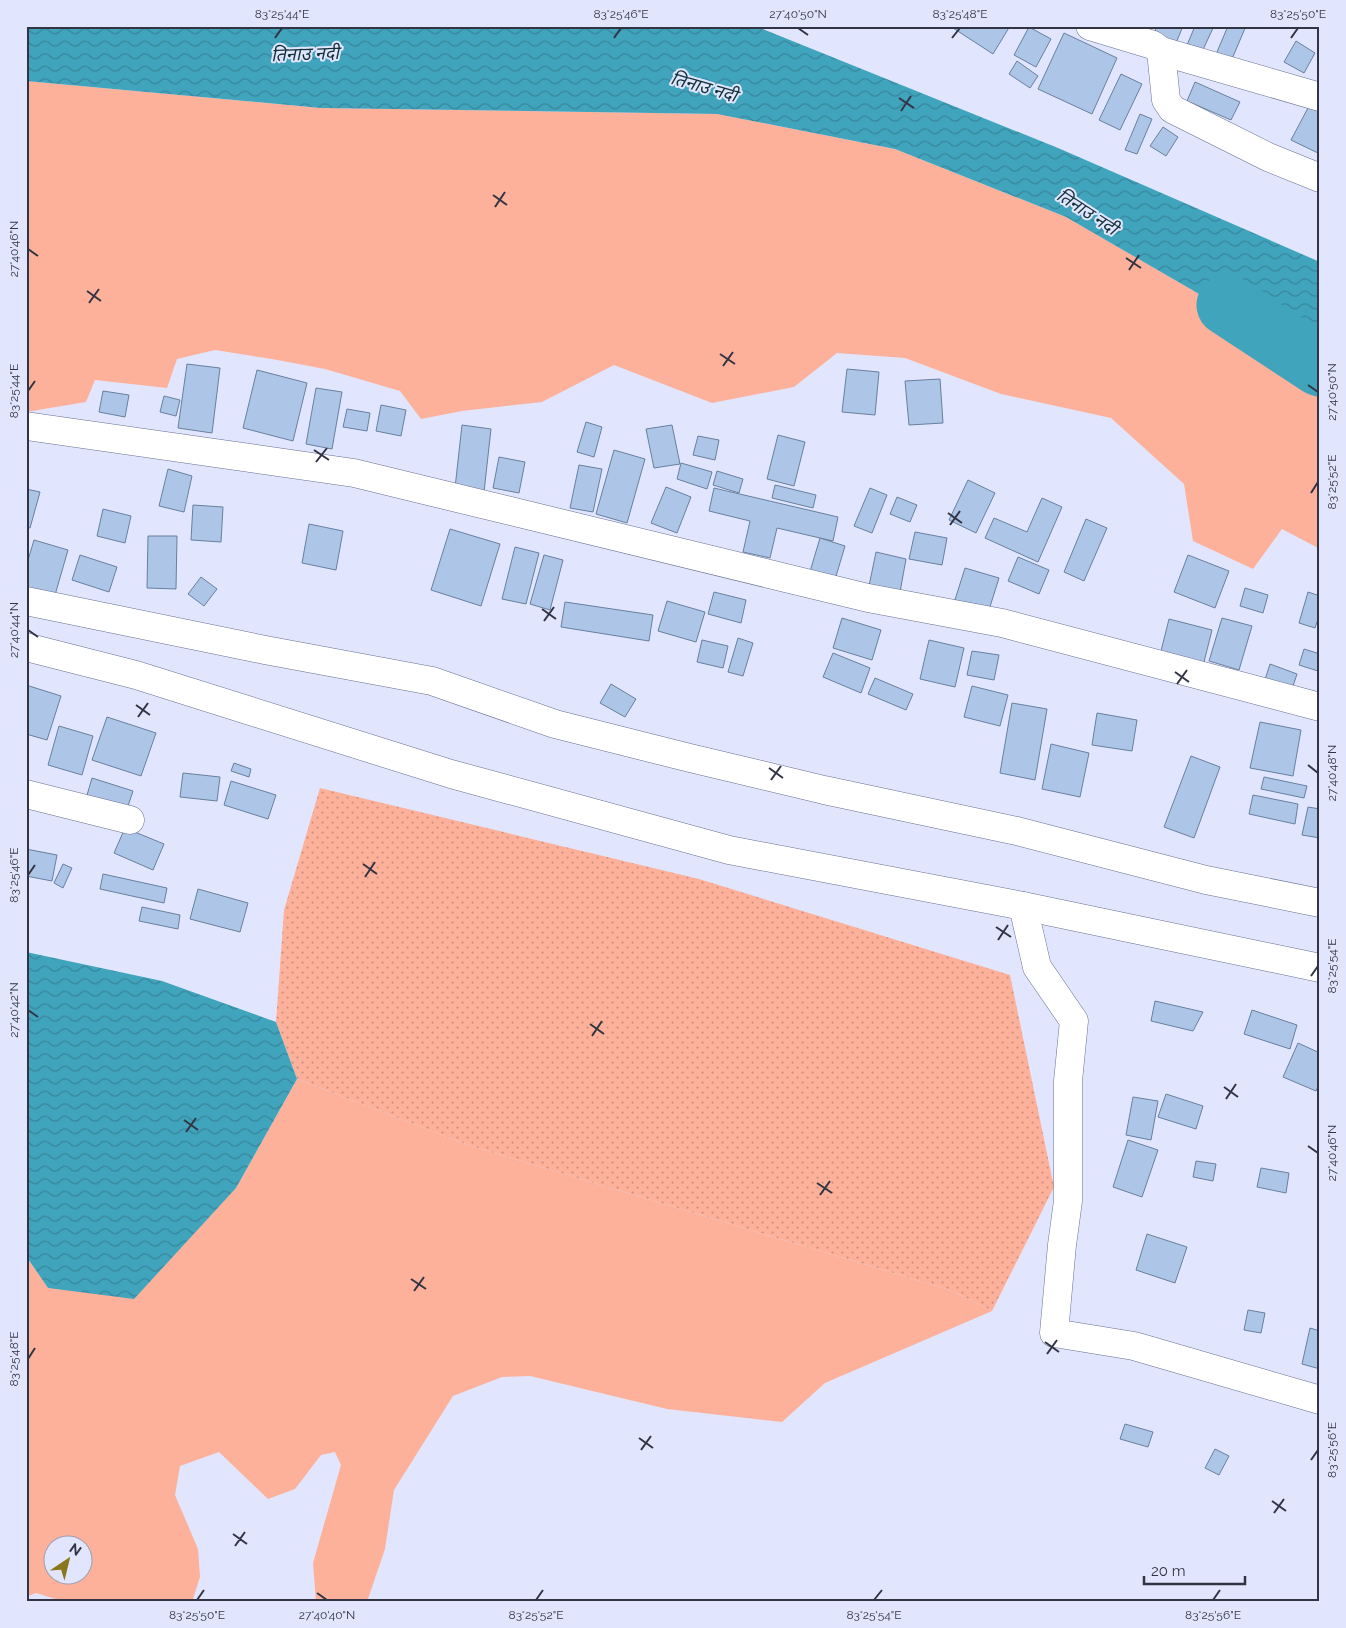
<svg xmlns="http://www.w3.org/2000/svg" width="1346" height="1628" font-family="Raleway,'Noto Sans Devanagari',sans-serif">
	<defs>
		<pattern id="park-dots" width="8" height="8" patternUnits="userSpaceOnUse" patternTransform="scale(1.25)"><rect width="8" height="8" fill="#feb19a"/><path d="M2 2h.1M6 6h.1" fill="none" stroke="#ce917f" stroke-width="1.8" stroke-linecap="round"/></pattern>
		<pattern id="water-waves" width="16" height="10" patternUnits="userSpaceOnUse" patternTransform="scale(1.25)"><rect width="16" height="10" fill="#41a4bd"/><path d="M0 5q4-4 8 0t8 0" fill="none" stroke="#37869b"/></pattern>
	</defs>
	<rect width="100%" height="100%" fill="#e1e6fe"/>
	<g fill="#feb19a" fill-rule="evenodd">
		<polygon points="26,81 322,108 717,114 895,149 1066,217 1320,364 1320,549 1282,529 1253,569 1193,541 1184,484 1111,418 1001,394 905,358 837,353 794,387 712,403 614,365 542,402 462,411 421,419 400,391 325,369 272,359 215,350 177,359 167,388 95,380 86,402 26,412"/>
		<path d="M297,1079l174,67 479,144 42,21 -167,72 -43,39 -115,-13 -137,-33 -28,1 -49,19 -59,94 -9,59 -18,53h-51l-3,-39 28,-98 -6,-13 -14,3 -26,34 -27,10 -49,-47 -39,14 -5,29 23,54 2,28 -8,25h-127l-29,-9 -10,4v-341l22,32 188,-100zM52,1546h30v30h-30z"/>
	</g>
	<polygon fill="url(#park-dots)" points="320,788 699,879 1010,975 1054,1187 992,1311 950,1290 471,1146 297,1079 276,1022 284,910"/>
	<g fill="url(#water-waves)">
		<polygon points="26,26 755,26 1058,148 1320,262 1320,364 1066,217 895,149 717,114 321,108 26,81"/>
		<polygon points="26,952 162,981 276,1022 297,1079 236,1188 134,1299 48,1288 26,1256"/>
	</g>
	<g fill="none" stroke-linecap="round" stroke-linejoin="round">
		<polyline stroke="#41a4bd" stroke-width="61" points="1227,305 1320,366"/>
	</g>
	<g fill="#adc6e8" stroke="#687f9e">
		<polygon points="954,26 1010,26 993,54 953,28"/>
		<polygon points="1157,26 1183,26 1174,48 1152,38"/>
		<polygon points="1195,26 1214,26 1200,56 1185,50"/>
		<polygon points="1228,26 1246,26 1229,66 1214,59"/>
		<polygon points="1029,27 1051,39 1036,67 1014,55"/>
		<polygon points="1064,33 1117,58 1092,114 1038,89"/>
		<polygon points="1296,41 1315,53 1304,73 1284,62"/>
		<polygon points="1017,61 1038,76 1030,88 1009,74"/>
		<polygon points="1121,74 1142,84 1120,130 1099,120"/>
		<polygon points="1195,82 1240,102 1231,120 1187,101"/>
		<polygon points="1309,106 1320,112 1320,154 1291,140"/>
		<polygon points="1140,114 1152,119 1137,154 1125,150"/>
		<polygon points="1163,127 1178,137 1166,156 1150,146"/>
		<polygon points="187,364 220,368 212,433 178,428"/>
		<polygon points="847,369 879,372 875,415 842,412"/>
		<polygon points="257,370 307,383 293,441 243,428"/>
		<polygon points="940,379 943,423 909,425 905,381"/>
		<polygon points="316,388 342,392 332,449 306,444"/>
		<polygon points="103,391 129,395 125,417 99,412"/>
		<polygon points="164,396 180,400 176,416 160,412"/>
		<polygon points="381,405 406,410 401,436 376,431"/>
		<polygon points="347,409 370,413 367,431 343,427"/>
		<polygon points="586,422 602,427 594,457 577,452"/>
		<polygon points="462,425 491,429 484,492 455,488"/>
		<polygon points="672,425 680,464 654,468 646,429"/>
		<polygon points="778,435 805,442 794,486 767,479"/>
		<polygon points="698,436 719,440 715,460 693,455"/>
		<polygon points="614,450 645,459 627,523 596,514"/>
		<polygon points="499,457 525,462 519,493 493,488"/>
		<polygon points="681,463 712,472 707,489 677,479"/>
		<polygon points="579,465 602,469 593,512 570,508"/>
		<polygon points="168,469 192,476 184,512 159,506"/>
		<polygon points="717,471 743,479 739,493 713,485"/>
		<polygon points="968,480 995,493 976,533 949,520"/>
		<polygon points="775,485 816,495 813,508 772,498"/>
		<polygon points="666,487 691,497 677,533 651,523"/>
		<polygon points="714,488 838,517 833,541 777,528 770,558 743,552 750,521 709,511"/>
		<polygon points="870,488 887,495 872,533 854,526"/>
		<polygon points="26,489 40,492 30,528 26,527"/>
		<polygon points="897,497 917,505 910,522 890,514"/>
		<polygon points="1042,498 1062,507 1038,562 985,538 994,518 1027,532"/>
		<polygon points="193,505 223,507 221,542 191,540"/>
		<polygon points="103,509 131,516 125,543 97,536"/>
		<polygon points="1086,519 1107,528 1084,581 1064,572"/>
		<polygon points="309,524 343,531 336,570 302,563"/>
		<polygon points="450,529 500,544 481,606 431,590"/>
		<polygon points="915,532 947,538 942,565 909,559"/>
		<polygon points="148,536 177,536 176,589 147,588"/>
		<polygon points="820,538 845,546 834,583 809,575"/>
		<polygon points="34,540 68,550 55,595 26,587 26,567"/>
		<polygon points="515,547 539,553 526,604 502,599"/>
		<polygon points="876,552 906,559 900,592 869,586"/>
		<polygon points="80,555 117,567 109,592 72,580"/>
		<polygon points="544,555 563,560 550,610 530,604"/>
		<polygon points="1188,555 1229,571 1215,608 1174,592"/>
		<polygon points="1018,557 1049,570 1039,594 1008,581"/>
		<polygon points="965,568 999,578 988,613 954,603"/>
		<polygon points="201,577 217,589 204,606 188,594"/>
		<polygon points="1245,588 1268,595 1263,613 1240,606"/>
		<polygon points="714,592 746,600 741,623 708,614"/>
		<polygon points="1308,592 1320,596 1320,613 1315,628 1299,623"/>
		<polygon points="667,601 705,612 696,642 658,631"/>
		<polygon points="565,602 653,615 649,641 561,627"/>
		<polygon points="842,618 881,630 872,660 833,648"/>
		<polygon points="1222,618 1252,626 1239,670 1209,661"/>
		<polygon points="1169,619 1212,630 1202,670 1159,659"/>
		<polygon points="738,638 753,643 743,676 728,672"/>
		<polygon points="702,640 728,646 723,668 697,662"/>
		<polygon points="929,640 964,648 955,687 920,679"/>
		<polygon points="1304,649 1320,654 1320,664 1318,671 1299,665"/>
		<polygon points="972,651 999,655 994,680 967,675"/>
		<polygon points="833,653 870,668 861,693 823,677"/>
		<polygon points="1270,664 1297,674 1290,695 1263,686"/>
		<polygon points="875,678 913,694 906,710 868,694"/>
		<polygon points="611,684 636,699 625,717 600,703"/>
		<polygon points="26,685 61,696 47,740 26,734"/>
		<polygon points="972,686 1008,695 1000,726 964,717"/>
		<polygon points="1012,703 1047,709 1035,780 1000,773"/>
		<polygon points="1097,713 1137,720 1132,751 1092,745"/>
		<polygon points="107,717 156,733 141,776 92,760"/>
		<polygon points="1260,722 1301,730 1293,776 1250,768"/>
		<polygon points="59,726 93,736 82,775 48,765"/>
		<polygon points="1051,744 1089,753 1080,797 1042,789"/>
		<polygon points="1191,756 1220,767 1194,838 1164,827"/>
		<polygon points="234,763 251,769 249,777 231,771"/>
		<polygon points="183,773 220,777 217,801 180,797"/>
		<polygon points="1264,777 1307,786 1304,798 1261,789"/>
		<polygon points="92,778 133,791 125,815 85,802"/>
		<polygon points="231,781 276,795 268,819 224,805"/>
		<polygon points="1253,795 1298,804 1295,824 1249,814"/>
		<polygon points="1308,807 1320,809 1320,838 1302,835"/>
		<polygon points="125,828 164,844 153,870 114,853"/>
		<polygon points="26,849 57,855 52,881 26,876"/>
		<polygon points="63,864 72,868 63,888 54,883"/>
		<polygon points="103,874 167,888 164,903 100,889"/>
		<polygon points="198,889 248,903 240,932 190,919"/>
		<polygon points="142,907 180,915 178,929 139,921"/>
		<polygon points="1155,1001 1203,1012 1193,1031 1151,1021"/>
		<polygon points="1252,1010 1297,1025 1290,1049 1244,1034"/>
		<polygon points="1298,1043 1320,1053 1320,1082 1316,1091 1283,1077"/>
		<polygon points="1166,1094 1203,1106 1196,1129 1158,1117"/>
		<polygon points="1133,1097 1158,1101 1151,1140 1126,1135"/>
		<polygon points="1128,1140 1158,1150 1142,1197 1113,1187"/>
		<polygon points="1196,1161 1216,1164 1213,1181 1193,1177"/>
		<polygon points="1261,1168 1289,1173 1286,1193 1257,1187"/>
		<polygon points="1147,1234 1187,1247 1175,1283 1136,1270"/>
		<polygon points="1248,1310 1265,1313 1261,1333 1244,1330"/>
		<polygon points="1310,1328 1320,1331 1320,1369 1302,1364"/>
		<polygon points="1125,1424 1153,1432 1148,1447 1120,1439"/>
		<polygon points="1215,1449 1229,1456 1219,1475 1205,1468"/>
	</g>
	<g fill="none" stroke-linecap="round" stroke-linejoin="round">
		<g stroke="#686e91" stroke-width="29">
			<g id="street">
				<polyline points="1090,26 1153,45 1161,51 1166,100 1172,109 1268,157 1320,178"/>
				<polyline points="1161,51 1320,97"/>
				<polyline points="26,426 354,473 868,598 1002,623 1320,707"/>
				<polyline points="26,601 265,650 432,681 555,724 690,758 824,790 1017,831 1206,880 1320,903"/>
				<polyline points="26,794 130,820"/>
				<polyline points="1023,906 1037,967 1074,1021 1068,1081 1068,1201 1062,1245 1054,1333 1134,1346 1320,1400"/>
			</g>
		</g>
		<g stroke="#686e91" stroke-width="29">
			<polyline id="secondary" points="26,647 136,675 451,774 729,850 1023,906 1320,968"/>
		</g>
		<use href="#street" stroke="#fff" stroke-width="28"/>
		<use href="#secondary" stroke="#fff" stroke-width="28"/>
	</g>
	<path fill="none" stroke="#323444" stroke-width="2" d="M798,28l10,7M275,38l7,-10M614,38l7,-10M952,38l8,-10M1291,38l7,-10M899,98l15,10M901,111l10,-15M493,195l14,10M495,207l10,-15M28,249l10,7M1126,258l15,10M1129,270l10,-15M87,291l14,10M89,303l10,-14M720,354l15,10M723,366l10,-14M1308,385l10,7M28,391l7,-10M314,450l15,10M316,462l11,-14M1311,493l7,-11M948,513l14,10M950,525l10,-14M542,609l14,10M544,621l10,-14M28,630l10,7M1175,672l14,10M1177,684l10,-14M136,705l14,10M138,717l10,-14M1308,765l10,8M769,768l14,10M771,780l10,-14M363,864l14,10M28,875l7,-10M365,877l10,-15M996,927l15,10M998,940l10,-15M1311,976l7,-10M28,1010l10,7M590,1024l14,10M592,1036l10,-15M1224,1087l14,10M1226,1099l10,-15M184,1120l14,10M186,1132l10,-14M1308,1146l10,7M817,1183l15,10M820,1195l10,-14M411,1279l15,10M414,1291l10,-14M1045,1342l14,10M1047,1354l10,-14M28,1359l7,-11M639,1438l14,10M641,1450l10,-14M1311,1460l7,-10M1272,1501l14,10M1274,1513l10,-14M233,1534l14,10M235,1546l10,-14M317,1593l10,7M197,1600l7,-10M536,1600l7,-10M874,1600l8,-10M1213,1600l7,-10"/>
	<g text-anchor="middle" stroke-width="4" stroke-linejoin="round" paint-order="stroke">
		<g font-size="18" font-style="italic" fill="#113037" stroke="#e1e6fe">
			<text transform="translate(305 54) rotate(-2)" y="6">तिनाउ नदी</text>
			<text transform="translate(704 87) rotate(16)" y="6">तिनाउ नदी</text>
			<text transform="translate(1087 212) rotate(33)" y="6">तिनाउ नदी</text>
		</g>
	</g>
	<rect width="1346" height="1628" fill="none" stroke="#e1e6fe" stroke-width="55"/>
	<g transform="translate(68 1560) rotate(35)"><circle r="24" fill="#e1e6fe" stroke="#9b9fb4"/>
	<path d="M0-4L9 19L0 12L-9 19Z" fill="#89771b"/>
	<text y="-8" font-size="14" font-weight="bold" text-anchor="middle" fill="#323444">N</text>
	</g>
	<path d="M1144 1576v8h101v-8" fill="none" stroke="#323444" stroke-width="2.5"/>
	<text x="1151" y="1576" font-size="15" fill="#323444" stroke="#e1e6fe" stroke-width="4" paint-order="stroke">20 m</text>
	<rect x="28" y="28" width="1290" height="1572" fill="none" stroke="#323444" stroke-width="2"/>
	<g font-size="12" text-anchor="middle" fill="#323444">
		<text x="282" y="18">83°25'44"E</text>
		<text x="621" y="18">83°25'46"E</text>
		<text x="798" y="18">27°40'50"N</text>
		<text x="960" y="18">83°25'48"E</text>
		<text x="1298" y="18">83°25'50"E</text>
		<text transform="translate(14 249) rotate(-90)" y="4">27°40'46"N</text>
		<text transform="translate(14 391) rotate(-90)" y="4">83°25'44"E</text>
		<text transform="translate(1332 392) rotate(-90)" y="4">27°40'50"N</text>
		<text transform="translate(1332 482) rotate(-90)" y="4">83°25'52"E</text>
		<text transform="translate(14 630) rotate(-90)" y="4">27°40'44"N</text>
		<text transform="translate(1332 773) rotate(-90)" y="4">27°40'48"N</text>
		<text transform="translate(14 875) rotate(-90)" y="4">83°25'46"E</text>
		<text transform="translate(1332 966) rotate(-90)" y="4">83°25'54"E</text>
		<text transform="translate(14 1010) rotate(-90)" y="4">27°40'42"N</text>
		<text transform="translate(1332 1153) rotate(-90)" y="4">27°40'46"N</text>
		<text transform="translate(14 1359) rotate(-90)" y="4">83°25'48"E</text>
		<text transform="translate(1332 1450) rotate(-90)" y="4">83°25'56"E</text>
		<text x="197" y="1619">83°25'50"E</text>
		<text x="327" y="1619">27°40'40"N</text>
		<text x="536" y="1619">83°25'52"E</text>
		<text x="874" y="1619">83°25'54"E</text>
		<text x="1213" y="1619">83°25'56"E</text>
	</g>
</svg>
